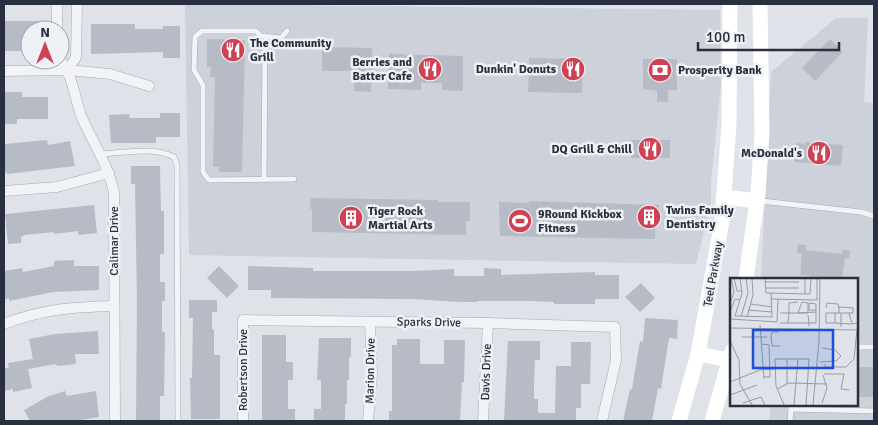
<svg xmlns="http://www.w3.org/2000/svg" width="878" height="425" font-family="Signika,sans-serif">
	<rect width="100%" height="100%" fill="#dfe2e8"/>
	<g fill="#cdd1da">
		<polygon points="185,4 720,10 721,84 711,182 711,202 696,264 189,255"/>
		<polygon points="836,18 868,18 864,102 874,103 874,421 769,421 771,404 857,404 857,279 761,279 771,72"/>
	</g>
	<g fill="#b6bbc5">
		<polygon points="4,21 44,21 44,30 30,30 30,51 4,51"/>
		<polygon points="91,24 135,24 135,29 163,29 163,26 180,26 180,58 163,58 163,52 91,54"/>
		<polygon points="207,39 245,40 242,172 219,172 219,167 213,167 215,77 210,77 211,67 207,67"/>
		<polygon points="830,39 843,52 815,81 802,68"/>
		<polygon points="322,47 372,48 371,92 354,91 355,71 322,71"/>
		<polygon points="389,54 463,56 463,91 442,90 442,83 421,83 421,90 388,89"/>
		<polygon points="529,58 583,59 582,93 528,92"/>
		<polygon points="643,59 677,59 677,90 668,90 668,102 657,102 657,91 643,89"/>
		<polygon points="4,92 22,92 22,97 48,97 48,119 17,119 17,124 4,124"/>
		<polygon points="160,113 180,113 180,137 156,137 156,143 111,143 109,115 129,114 130,118 160,118"/>
		<polygon points="47,140 48,145 70,141 75,166 7,174 7,172 4,173 4,144"/>
		<rect x="631" y="140" width="39" height="18"/>
		<polygon points="805,142 843,145 841,166 794,162 796,143 805,144"/>
		<polygon points="131,166 160,166 161,211 164,211 164,254 160,254 160,282 165,282 165,301 162,301 162,332 165,332 164,396 160,396 160,420 136,420 137,301 135,184 131,184"/>
		<polygon points="311,198 438,200 438,202 470,202 470,221 466,221 466,235 312,232 312,209 310,209"/>
		<polygon points="529,201 659,205 658,225 655,225 655,239 500,236 499,202 529,203"/>
		<polygon points="94,205 97,233 78,235 78,231 54,234 54,232 25,235 21,237 21,243 8,244 5,214"/>
		<polygon points="798,244 806,245 806,250 842,254 843,250 850,251 849,258 845,258 842,279 800,275 802,253 797,253"/>
		<polygon points="74,260 74,266 99,266 99,290 53,292 9,301 9,298 4,300 4,271 22,268 23,272 54,266 54,261"/>
		<polygon points="219,266 239,286 227,298 207,278"/>
		<polygon points="248,266 313,268 313,271 413,271 454,269 454,276 484,276 484,268 501,269 501,275 595,272 595,275 619,275 619,299 595,299 595,304 554,304 554,302 530,301 477,301 477,302 460,302 413,299 271,298 271,290 248,290"/>
		<polygon points="641,283 655,298 640,312 625,297"/>
		<polygon points="189,300 217,300 217,312 212,312 212,329 214,329 214,355 220,355 220,419 191,419 190,378 192,378 193,318 189,318"/>
		<polygon points="645,318 678,320 677,339 669,338 661,389 658,388 652,421 623,421 630,389 632,389 640,341 643,342"/>
		<polygon points="98,331 99,354 75,354 76,364 57,366 56,364 28,369 32,388 13,392 13,389 4,391 4,369 9,367 8,363 33,359 29,339 55,334"/>
		<polygon points="262,335 286,335 286,362 293,362 293,380 288,380 288,409 295,409 295,421 262,421"/>
		<polygon points="319,338 351,338 351,357 349,357 349,380 347,380 347,404 345,404 345,421 314,421 314,409 321,409 321,380 317,380"/>
		<polygon points="397,339 420,339 420,363 421,364 444,364 444,340 465,340 464,382 462,382 460,421 389,421 389,411 392,411 392,345 397,345"/>
		<polygon points="508,341 540,341 540,360 535,360 534,384 534,399 538,399 538,413 555,413 556,366 571,366 571,342 591,342 590,384 581,384 581,408 576,408 576,421 504,421"/>
		<rect x="857" y="367" width="17" height="30"/>
		<polygon points="65,391 67,396 96,391 99,417 75,421 30,421 24,410 47,397"/>
	</g>
	<g fill="none" stroke-linecap="round" stroke-linejoin="round">
		<g stroke="#a4a9b2" stroke-width="6">
			<g id="service">
				<polyline points="287,31 281,38 261,36 256,31 202,31 195,37 194,70 203,85 203,172 209,180 294,179"/>
				<path d="M101,154c23,-1 52,-8 73,3l3,8 1,256"/>
				<polyline points="264,179 265,36"/>
				<polyline points="761,201 861,212 874,216"/>
				<polyline points="857,347 874,347"/>
				<polyline points="792,404 791,409 874,411"/>
				<polyline points="790,421 791,409"/>
			</g>
		</g>
		<g stroke="#a4a9b2" stroke-width="11">
			<g id="minor">
				<polyline points="57,4 57,30"/>
				<path d="M60,60c14,17 14,38 22,58 11,25 27,48 32,75l1,228"/>
				<polyline points="68,70 76,57 77,4"/>
				<polyline points="4,71 68,70 110,74 149,86"/>
				<polyline points="4,191 57,187 109,173"/>
				<path d="M4,324c38,-15 70,-17 110,-18"/>
				<polyline points="243,421 243,320 488,323 615,327 616,360 602,421"/>
				<polyline points="368,421 372,373 370,322"/>
				<polyline points="483,421 488,323"/>
			</g>
		</g>
		<use href="#service" stroke="#f1f3f6" stroke-width="5"/>
		<use href="#minor" stroke="#f1f3f6" stroke-width="10"/>
		<g stroke="#fff" stroke-width="15">
			<polyline points="723,197 758,201"/>
			<polyline points="746,279 758,193 762,133 760,4"/>
			<polyline points="698,354 730,360"/>
			<polyline points="679,421 698,354 722,221 729,124 730,4"/>
			<polyline points="712,421 732,351"/>
		</g>
	</g>
	<defs>
		<g id="restaurant-disc" transform="scale(1.25)"><circle r="9.5" fill="#cf4254" stroke="#eef1f6"/><path d="M-5-6h1v4h1v-4h1v4h1v-4h1v5L-1.5 .5V6h-2V.5L-5-1ZM5-6V6H3V1.5H1.5Q1.5-4 5-6Z" fill="#fff"/></g>
		<g id="bank-disc" transform="scale(1.25)"><circle r="9.5" fill="#cf4254" stroke="#eef1f6"/><path d="M-6-4H6V4H-6ZM0-2.3a2.3 2.3 0 1 0 0 4.6a2.3 2.3 0 1 0 0-4.6Z" fill="#fff"/></g>
		<g id="building-disc" transform="scale(1.25)"><circle r="9.5" fill="#cf4254" stroke="#eef1f6"/><path d="M-4-6H4V6H1V3H-1V6H-4ZM-2.5-4.3h1.7v1.8h-1.7ZM.8-4.3h1.7v1.8H.8ZM-2.5-1h1.7V.8h-1.7ZM.8-1h1.7V.8H.8Z" fill="#fff"/></g>
		<g id="stadium-disc" transform="scale(1.25)"><circle r="9.5" fill="#cf4254" stroke="#eef1f6"/><path d="M0-5a6.5 5 0 1 0 0 10a6.5 5 0 1 0 0-10ZM-3.5-1.8h7v3.6h-7Z" fill="#fff"/></g>
	</defs>
	<g fill-rule="evenodd">
		<use href="#restaurant-disc" x="233" y="50"/>
		<use href="#restaurant-disc" x="430" y="69"/>
		<use href="#restaurant-disc" x="573" y="69"/>
		<use href="#bank-disc" x="660" y="70"/>
		<use href="#restaurant-disc" x="650" y="149"/>
		<use href="#restaurant-disc" x="819" y="153"/>
		<use href="#building-disc" x="649" y="217"/>
		<use href="#building-disc" x="351" y="218"/>
		<use href="#stadium-disc" x="520" y="221"/>
	</g>
	<g text-anchor="middle" stroke-width="5" stroke-linejoin="round" paint-order="stroke">
		<g font-size="12" font-weight="bold" fill="#28303f" stroke="#eef1f6" text-anchor="start">
			<text x="250" y="47">The Community<tspan x="250" dy="14">Grill</tspan></text>
			<text x="412" y="66" text-anchor="end">Berries and<tspan x="412" dy="14">Batter Cafe</tspan></text>
			<text x="556" y="73" text-anchor="end">Dunkin' Donuts</text>
			<text x="678" y="74">Prosperity Bank</text>
			<text x="632" y="153" text-anchor="end">DQ Grill &amp; Chill</text>
			<text x="802" y="157" text-anchor="end">McDonald's</text>
			<text x="666" y="214">Twins Family<tspan x="666" dy="14">Dentistry</tspan></text>
			<text x="368" y="215">Tiger Rock<tspan x="368" dy="14">Martial Arts</tspan></text>
			<text x="538" y="218">9Round Kickbox<tspan x="538" dy="14">Fitness</tspan></text>
		</g>
		<g font-size="12" fill="#28303f" stroke="#eef1f6">
			<text transform="translate(114 241) rotate(-90)" y="4">Calimar Drive</text>
			<text transform="translate(713 274) rotate(-80)" y="4">Teel Parkway</text>
			<text transform="translate(429 322) rotate(1)" y="4">Sparks Drive</text>
			<text transform="translate(243 370) rotate(-90)" y="4">Robertson Drive</text>
			<text transform="translate(370 371) rotate(-89)" y="4">Marion Drive</text>
			<text transform="translate(486 372) rotate(-88)" y="4">Davis Drive</text>
		</g>
	</g>
	<g transform="translate(730 278)">
		<rect width="128" height="128" fill="#dfe2e8"/>
		<path fill="none" stroke="#969ba4" stroke-width="1" d="M4,0l3,13h5M10,0l2,15 -7,23 37,1 -1,-24M35,0l1,15 44,1 1,-16M0,3v17M35,4h34M36,10h33M75,16v-16M41,21l46,1v-22M68,24l-9,1v10h19M0,26l4,-12 -3,-14M21,26l21,3M96,30l1,-5 11,1 1,4M18,32l24,2M0,34l5,-13 5,1M78,34v-9l-6,-1 -4,11 18,-1M50,35h9l-1,10M105,35h-9v10h9v-10h6v14M109,35v-6l14,1v5h-4M111,35h8l3,11 5,-1M78,37l1,8h7v-3M11,39l7,-24 -2,-15M17,39l6,-22 -1,-17M0,41l47,3 1,-23M86,42v-16l-7,-1v7h7M50,45h29v3M105,45l16,1M30,47l4,54M0,50l128,2M49,54h-7l-1,4 1,10h8M12,59h25M0,63l9,19 1,24 12,21M32,66l7,1 1,32h-6M90,84l16,-1 5,-5 -6,-6 -13,-2M95,86v3h21l8,-8 3,-29M94,96h20l-3,15 8,1M0,104l30,-12 15,-1M57,106v-25M47,111l12,-6 38,1M0,117l27,-10M13,125l18,-6 4,8M92,125l5,-15 -4,-13M54,127l-8,-19 -1,-27h34l-3,46M64,127l4,-46M83,127l6,-64 1,-63"/>
		<path fill="#1d4ed8" fill-opacity="0.15" stroke="#1d4ed8" stroke-width="2.5" d="M23,52h80v38h-80z"/>
		<rect width="128" height="128" fill="none" stroke="#28303f" stroke-width="2.5"/>
	</g>
	<rect width="878" height="425" fill="none" stroke="#28303f" stroke-width="10"/>
	<g transform="translate(45 45)"><circle r="24" fill="#eef1f6" stroke="#9fa4ad"/>
	<path d="M0-4L9 19L0 12L-9 19Z" fill="#cf4254"/>
	<text y="-8" font-size="14" font-weight="bold" text-anchor="middle" fill="#28303f">N</text>
	</g>
	<path d="M698 42v8h141v-8" fill="none" stroke="#28303f" stroke-width="2.5"/>
	<text x="706" y="42" font-size="15" fill="#28303f" stroke="#eef1f6" stroke-width="4" paint-order="stroke">100 m</text>
</svg>
